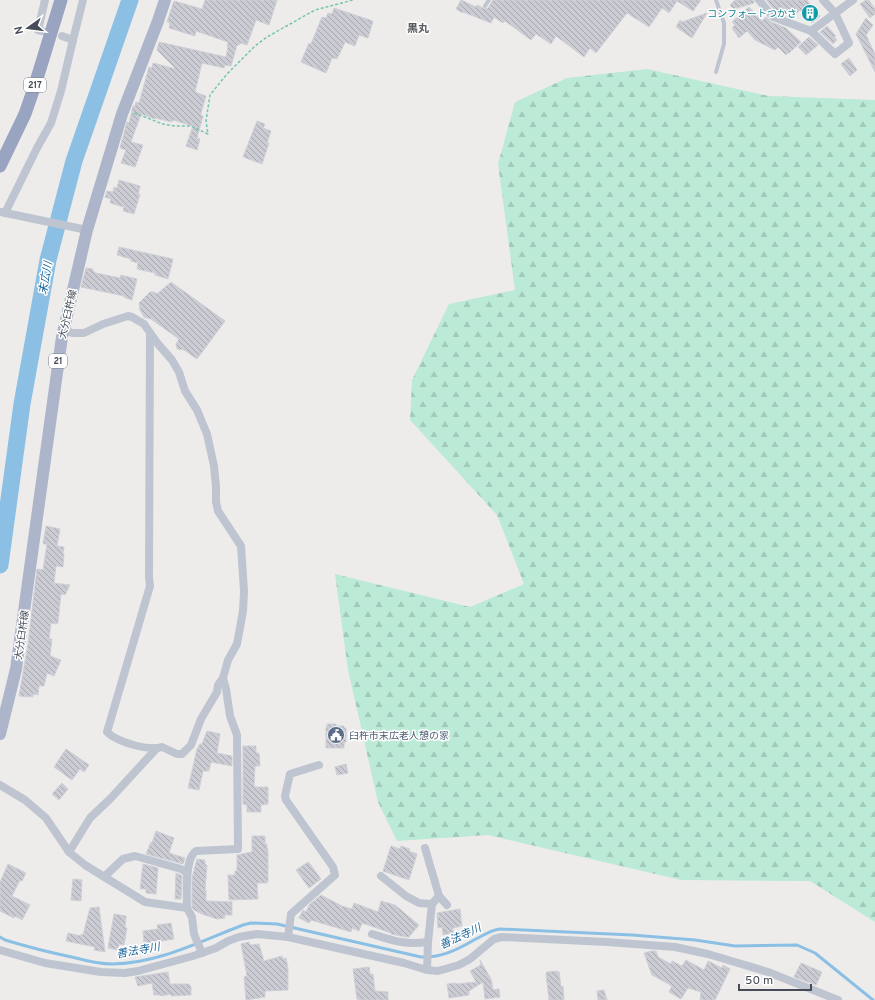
<svg xmlns="http://www.w3.org/2000/svg" width="875" height="1000" font-family="Overpass,'Noto Sans JP',sans-serif">
	<defs>
		<pattern id="forest-firs" width="22" height="20" patternUnits="userSpaceOnUse"><rect width="22" height="20" fill="#bbead6"/><path d="M5 1l3.5 6h-7zM16 11l3.5 6h-7z" fill="#a2caba"/></pattern>
		<pattern id="building-back-hatch" width="6" height="6" patternUnits="userSpaceOnUse"><rect width="6" height="6" fill="#cbccd3"/><path d="M-1 5l2 2M0 0l6 6M5-1l2 2" fill="none" stroke="#a7a8ae"/></pattern>
	</defs>
	<rect width="100%" height="100%" fill="#eeeceb"/>
	<polygon fill="url(#forest-firs)" points="647,69 769,96 875,100 875,922 810,881 681,880 488,835 397,841 378,802 348,670 335,574 470,607 524,584 497,515 410,420 412,380 449,304 515,290 498,164 515,102 567,78"/>
	<g fill="none" stroke-linecap="round" stroke-linejoin="round">
		<path stroke="#8bc0e4" stroke-width="3" d="M0,937l5,3c23,7 47,13 71,18 11,3 24,6 36,6 45,0 89,-23 131,-39l8,-2 26,1 144,33c19,1 36,-7 53,-17 9,-4 16,-10 26,-11l132,6 63,5 40,6 62,-1 18,8 58,47"/>
		<polyline stroke="#8bc0e4" stroke-width="17" points="0,565 22,404 48,260 74,161 130,0"/>
	</g>
	<g fill="url(#building-back-hatch)" stroke="#cfd0d7">
		<polygon points="205,0 277,0 269,25 256,20 247,45 240,43 239,45 237,45 231,66 225,65 224,68 202,63 195,92 206,96 201,113 201,115 203,116 197,138 200,139 197,150 186,146 193,126 173,120 172,122 155,118 155,119 141,114 131,142 143,145 135,167 121,163 126,150 120,148 127,122 129,123 133,106 135,106 136,102 139,103 149,67 152,68 153,63 176,69 157,50 159,42 226,57 228,47 227,47 228,42 196,31 195,36 169,28 170,23 167,22 174,1 202,9"/>
		<polygon points="461,0 476,7 477,5 485,9 488,8 493,0 701,0 693,11 677,1 669,13 662,8 649,27 627,13 596,53 590,48 584,57 556,36 551,44 536,34 531,40 505,21 503,23 494,17 491,23 463,12 463,13 456,9"/>
		<polygon points="735,0 754,0 754,3 734,9 730,5"/>
		<polygon points="766,0 807,0 820,16 812,23 800,10 791,18 776,12"/>
		<polygon points="866,0 869,0 875,9 875,14 870,18 860,4"/>
		<polygon points="749,7 762,21 766,17 771,22 786,28 801,42 788,54 787,53 786,55 778,47 775,50 755,40 747,31 739,38 732,28 735,25 732,22"/>
		<polygon points="334,8 373,21 368,38 359,35 355,46 345,42 337,59 332,58 326,73 301,62 309,43 311,44 322,17 326,18 328,13 332,14"/>
		<polygon points="707,13 692,38 676,27 680,20 682,22"/>
		<polygon points="866,18 873,25 866,35 875,54 875,72 856,34"/>
		<polygon points="827,26 836,36 834,37 837,40 833,44 820,32"/>
		<polygon points="809,37 818,45 806,55 798,47"/>
		<polygon points="849,58 857,70 850,76 841,64"/>
		<polygon points="257,121 265,124 263,128 271,131 267,143 269,143 262,164 243,157"/>
		<polygon points="119,180 140,186 140,187 138,194 140,194 134,214 123,211 124,207 110,203 111,199 105,197 107,191 113,192 114,187 117,188"/>
		<polygon points="119,247 173,259 168,279 155,275 155,273 137,269 138,263 131,261 131,259 117,255"/>
		<polygon points="86,268 93,269 93,271 96,273 120,278 121,275 137,279 132,300 124,297 124,296 81,287"/>
		<polygon points="171,282 225,321 197,359 184,350 177,349 176,344 179,339 151,319 144,317 140,310 139,303 150,292 154,292 157,294"/>
		<polygon points="46,526 60,529 57,546 64,547 63,554 64,555 63,567 56,566 54,583 70,585 65,595 61,594 58,622 57,624 51,623 49,639 52,639 50,656 61,660 54,676 47,673 44,686 39,686 38,695 33,694 33,697 28,696 28,697 19,696 28,644 37,569 43,570 47,544 43,544"/>
		<polygon points="327,724 336,724 336,726 344,726 344,728 346,728 346,742 344,743 344,748 326,748 326,727 327,727"/>
		<polygon points="207,731 220,734 217,753 232,756 232,766 211,762 209,771 203,771 199,790 188,788 197,749 200,744 202,744"/>
		<polygon points="243,746 256,746 256,753 259,753 260,766 255,766 254,787 268,787 268,804 261,805 261,812 247,812 247,805 243,804"/>
		<polygon points="66,749 89,765 84,772 80,769 72,780 54,767"/>
		<polygon points="346,764 348,773 337,775 335,767"/>
		<polygon points="62,783 68,789 59,800 52,794"/>
		<polygon points="156,831 174,838 169,853 185,858 183,864 146,854 151,842 152,843"/>
		<polygon points="252,836 265,836 265,844 267,844 267,849 268,849 268,882 267,883 257,883 258,899 229,900 228,875 235,875 235,871 237,871 237,855 252,852"/>
		<polygon points="391,846 400,849 401,846 410,849 409,851 417,854 409,880 383,871"/>
		<polygon points="197,859 205,860 205,865 207,865 205,890 206,890 206,901 232,902 232,915 224,915 225,918 217,919 202,914 194,910 192,907 192,878"/>
		<polygon points="308,862 310,864 321,879 309,888 296,870"/>
		<polygon points="8,864 26,873 22,881 20,880 12,896 30,905 22,920 15,916 14,918 0,911 0,882"/>
		<polygon points="143,864 158,868 156,894 146,893 146,889 140,889"/>
		<polygon points="176,873 182,876 181,899 175,899"/>
		<polygon points="73,879 82,880 81,901 71,900"/>
		<polygon points="321,895 342,906 352,909 354,903 378,912 381,901 395,905 419,925 409,937 406,937 391,934 391,933 362,923 359,931 352,928 351,932 311,920 309,923 299,918 303,910 306,912 310,904"/>
		<polygon points="99,907 105,952 94,950 95,947 66,941 68,933 81,936 81,934 83,935 90,908"/>
		<polygon points="460,909 462,926 453,928 453,933 443,935 442,927 438,928 437,913"/>
		<polygon points="114,914 126,916 125,927 127,928 124,945 119,944 118,950 108,948"/>
		<polygon points="171,923 174,939 144,944 143,931 158,929 157,925"/>
		<polygon points="249,942 250,945 259,944 264,961 282,956 283,959 286,958 288,968 288,990 265,991 265,997 246,1000 244,977 247,976 241,944"/>
		<polygon points="651,951 656,951 658,957 671,964 672,961 682,966 686,960 704,970 708,961 722,968 723,965 730,969 715,1000 700,1000 701,992 688,988 681,999 669,992 672,986 652,975 644,953"/>
		<polygon points="480,960 491,979 493,990 499,989 500,997 485,999 483,982 469,991 469,995 449,998 447,984 455,983 456,984 476,982 470,971 481,965"/>
		<polygon points="801,963 822,972 816,985 794,977"/>
		<polygon points="369,967 370,974 373,974 375,991 388,992 388,1000 360,1000 357,999 353,969"/>
		<polygon points="557,971 557,972 559,972 561,987 563,986 564,1000 549,1000 546,974 547,972"/>
		<polygon points="168,972 170,984 189,984 190,986 191,986 191,995 171,996 171,994 161,996 161,995 154,995 152,983 138,986 135,977"/>
		<polygon points="604,990 607,1000 598,1000 597,991"/>
	</g>
	<g fill="none" stroke-linecap="round" stroke-linejoin="round">
		<polyline stroke="#76c5ad" stroke-width="1.5" stroke-dasharray="3 2" stroke-linecap="butt" points="134,113 163,124 175,126 191,126 208,134 206,121 210,95 227,74 255,46 267,37 315,10 353,0"/>
		<g stroke="#bfc5d0" stroke-width="4">
			<polyline points="716,0 724,23 724,44 716,72"/>
			<polyline points="485,6 489,0"/>
		</g>
		<g stroke="#bfc5d0" stroke-width="8">
			<polyline points="759,0 773,17 811,31 835,54 849,43 835,13 823,0"/>
			<polyline points="42,31 38,30 45,0"/>
			<polyline points="811,31 853,0"/>
			<polyline points="73,40 83,0"/>
			<polyline points="1,212 87,230"/>
			<polyline points="5,213 37,148 51,123 61,91 73,40 62,36"/>
			<path d="M64,329l8,4h12l19,-9 25,-8 4,1 12,7 14,20 14,16 7,12 6,19 12,19 10,24 7,32 2,21v15l2,9 23,35 3,45 -1,20 -6,33 -9,16 -5,18 -5,7 -1,7 -16,27 -10,26 -9,9h-5l-15,-7c-14,4 -45,-5 -55,-15l43,-146 -1,-9 1,-244"/>
			<polyline points="0,785 25,800 46,818 69,852 85,865 145,902 187,908 192,917 194,934 202,953"/>
			<polyline points="425,848 439,896 447,905"/>
			<polyline points="69,852 90,818 111,798 156,749"/>
			<polyline points="381,876 406,896 419,903 432,904"/>
			<polyline points="104,877 123,859 135,856 181,869 187,873"/>
			<path d="M187,908c0,-13 -3,-49 9,-57l42,-2 -1,-114 -7,-19 -4,-27 -3,-11"/>
			<path d="M372,934c22,7 32,11 56,8"/>
			<polyline points="288,937 291,914 335,875 333,867 286,800 285,796 290,774 319,765"/>
			<polyline points="0,950 45,963 101,972 125,973 138,971 193,956 216,948 228,941 239,937 257,934 288,937 404,963 427,970 438,971 459,965 470,959 494,939 502,937 607,942 675,947 708,954 768,972 838,1000"/>
			<polyline points="427,970 428,942 432,904 439,896"/>
		</g>
		<polyline stroke="#acb5c9" stroke-width="12" points="0,734 16,669 62,337 87,230 122,114 158,21 165,0"/>
		<polyline stroke="#99a4c0" stroke-width="13" points="0,166 25,114 35,85 61,0"/>
	</g>
	<defs>
		<g id="building-disc" transform="scale(0.9)"><circle r="9.5" fill="#0f9aa8" stroke="#fff"/><path d="M-4-6H4V6H1V3H-1V6H-4ZM-2.5-4.3h1.7v1.8h-1.7ZM.8-4.3h1.7v1.8H.8ZM-2.5-1h1.7V.8h-1.7ZM.8-1h1.7V.8H.8Z" fill="#fff"/></g>
		<g id="civic-disc" transform="scale(0.9)"><circle r="9.5" fill="#5c6f8a" stroke="#fff"/><path d="M-.6-6.5H3V-4.5H.6V-3L4-1V1h2V6H-6V1h2V-1L-.6-3ZM-1.2 2.5V6h2.4V2.5Z" fill="#fff"/></g>
	</defs>
	<g fill-rule="evenodd">
		<use href="#building-disc" x="810" y="13"/>
		<use href="#civic-disc" x="336" y="735"/>
	</g>
	<g text-anchor="middle" stroke-width="3" stroke-linejoin="round" paint-order="stroke">
		<g fill="#fff" stroke="#7d8189" stroke-width="1">
			<rect x="24" y="78" width="22" height="14" rx="3"/>
			<rect x="49" y="354" width="18" height="14" rx="3"/>
		</g>
		<g font-size="9" font-weight="bold" fill="#454b57">
			<text x="35" y="88">217</text>
			<text x="58" y="364">21</text>
		</g>
		<g font-size="10" fill="#0d838f" stroke="#fff" text-anchor="end">
			<text x="797" y="17">コンフォートつかさ</text>
		</g>
		<g font-size="10" fill="#454b57" stroke="#fff">
			<text transform="translate(67 314) rotate(-77)" y="4">大分臼杵線</text>
			<text transform="translate(21 635) rotate(-82)" y="4">大分臼杵線</text>
		</g>
		<g font-size="10" fill="#4e5e75" stroke="#fff" text-anchor="start">
			<text x="349" y="739">臼杵市末広老人憩の家</text>
		</g>
		<g font-size="11" font-weight="bold" fill="#595a60" stroke="#fff">
			<text x="418" y="32">黒丸</text>
		</g>
		<g font-size="11" font-style="italic" fill="#166499" stroke="#fff">
			<text transform="translate(45 278) rotate(-80)" y="4">末広川</text>
			<text transform="translate(460 936) rotate(-25)" y="4">善法寺川</text>
			<text transform="translate(138 950) rotate(-10)" y="4">善法寺川</text>
		</g>
	</g>
	<g transform="translate(28 28) rotate(256)" stroke="#ffffff" stroke-width="3" paint-order="stroke">
	<path d="M0-3L7 15L0 10L-7 15Z" fill="#454b57"/>
	<text y="-6" font-size="11" font-weight="bold" text-anchor="middle" fill="#454b57">N</text>
	</g>
	<path d="M739 984v6h72v-6" fill="none" stroke="#454b57" stroke-width="2"/>
	<text x="745" y="984" font-size="12" fill="#454b57" stroke="#ffffff" stroke-width="3" paint-order="stroke">50 m</text>
</svg>
